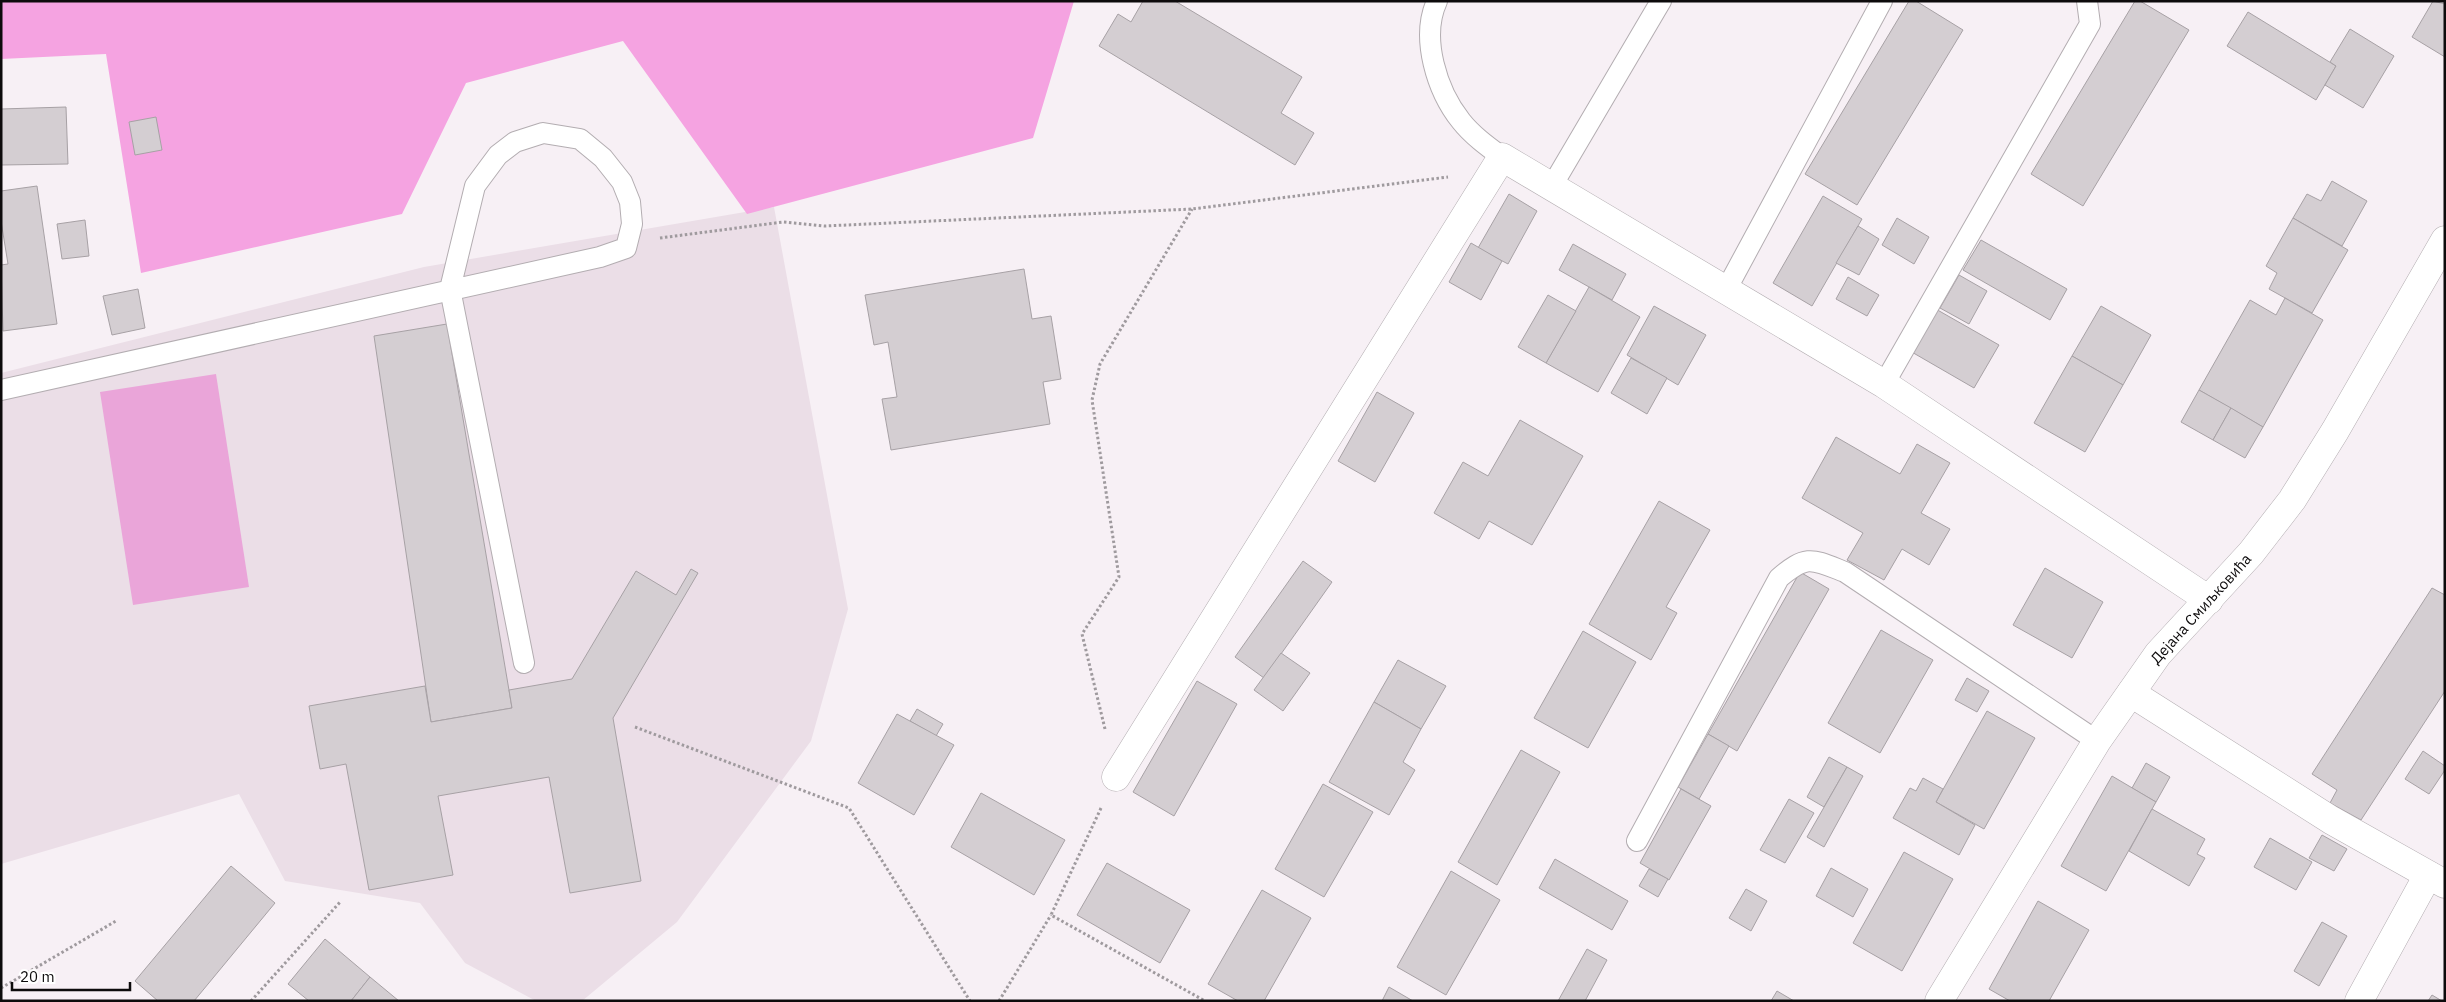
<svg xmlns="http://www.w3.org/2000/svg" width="2446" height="1002" font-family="'IBM Plex Sans',sans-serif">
	<rect width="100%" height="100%" fill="#f7f0f5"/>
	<polygon fill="#ebdee7" points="774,207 848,609 811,741 677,922 582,1001 536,1001 465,963 420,903 285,881 239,794 1,864 1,373 424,267"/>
	<polygon fill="#eaa5d9" points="216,374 249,587 133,605 100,392"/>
	<polygon fill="#f5a3e1" points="1,1 1074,1 1033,138 747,214 623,41 466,83 402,214 141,273 106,54 1,59"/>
	<g fill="#d4ced2" stroke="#a7a1a5">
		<polygon points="1143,1 1175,1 1302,77 1281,113 1314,133 1295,165 1099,46 1118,14 1131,22"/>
		<polygon points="1909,1 1916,1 1963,30 1857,205 1805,174"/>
		<polygon points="2135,1 2140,1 2189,30 2083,206 2031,174"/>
		<polygon points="2433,1 2445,4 2445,57 2412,37"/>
		<polygon points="2248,12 2336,66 2316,100 2227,46"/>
		<polygon points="2350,29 2394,56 2363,108 2325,85 2336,66 2330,62"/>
		<polygon points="66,107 68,164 1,165 1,109"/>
		<polygon points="156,117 162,150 135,155 129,122"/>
		<polygon points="2332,181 2367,201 2342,246 2293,218 2307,194 2321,201"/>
		<polygon points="37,186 57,324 3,331 1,265 8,264 1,221 1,191"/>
		<polygon points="1509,194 1537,211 1508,264 1478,248"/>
		<polygon points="1823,196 1862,219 1812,306 1773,283"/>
		<polygon points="1897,218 1929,237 1914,264 1882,245"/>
		<polygon points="2293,218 2348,250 2312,313 2269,289 2277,273 2266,266"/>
		<polygon points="85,220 89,256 62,259 57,224"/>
		<polygon points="1858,226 1879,239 1859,275 1836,263"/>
		<polygon points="1981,240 2067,289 2050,320 1963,270"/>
		<polygon points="1471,243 1502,261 1481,300 1449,282"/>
		<polygon points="1573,244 1626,274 1612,300 1559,270"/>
		<polygon points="1024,269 1032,319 1051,316 1061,379 1043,382 1050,424 891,450 882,399 897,397 888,342 874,345 865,295"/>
		<polygon points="1959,275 1987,291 1969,324 1940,308"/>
		<polygon points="1848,277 1879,295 1867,316 1836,299"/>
		<polygon points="1589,287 1640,317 1598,392 1546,363"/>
		<polygon points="138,289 145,328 112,335 103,296"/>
		<polygon points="1548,295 1576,311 1546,363 1518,347"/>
		<polygon points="2285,298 2323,320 2263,427 2199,390 2250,300 2276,315"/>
		<polygon points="1654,306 1706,335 1678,385 1627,355"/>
		<polygon points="2101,306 2151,335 2123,385 2072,356"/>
		<polygon points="1934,308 1999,345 1974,388 1910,351"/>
		<polygon points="447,324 512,708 431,722 374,336"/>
		<polygon points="2072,356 2123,385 2085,452 2034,423"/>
		<polygon points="1631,358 1667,378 1647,414 1611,393"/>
		<polygon points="2199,390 2231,408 2213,440 2181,422"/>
		<polygon points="1377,392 1414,413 1375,482 1338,461"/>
		<polygon points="2231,408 2263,427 2245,458 2213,440"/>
		<polygon points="1520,420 1583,456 1532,545 1489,521 1479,539 1434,513 1463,462 1488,476"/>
		<polygon points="1836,437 1900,474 1917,444 1950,463 1921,513 1950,529 1929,565 1902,549 1884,580 1847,560 1863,533 1802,498"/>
		<polygon points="1659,501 1710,530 1666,607 1677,613 1651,660 1589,624"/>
		<polygon points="1303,561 1332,582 1264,678 1235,657"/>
		<polygon points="2045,568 2103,602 2072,658 2013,625"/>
		<polygon points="691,569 698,573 613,718 641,881 570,893 549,777 438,796 453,875 369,890 346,764 320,769 309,706 425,686 431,722 512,708 509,690 572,679 636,571 676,595"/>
		<polygon points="1800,572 1829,589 1737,751 1708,734"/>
		<polygon points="2432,588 2445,595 2445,691 2361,820 2330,803 2337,790 2312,774"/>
		<polygon points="1881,630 1933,660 1880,753 1828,723"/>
		<polygon points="1583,631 1636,662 1588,748 1534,718"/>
		<polygon points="1281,653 1310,673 1283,711 1254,690"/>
		<polygon points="1398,660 1446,686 1421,729 1374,702"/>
		<polygon points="1967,678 1989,691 1977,712 1955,700"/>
		<polygon points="1197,681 1237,704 1174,816 1133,792"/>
		<polygon points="1374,702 1421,729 1403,762 1415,770 1389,815 1329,782"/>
		<polygon points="917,709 943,724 936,736 910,721"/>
		<polygon points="1987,711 2035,738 1984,829 1936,802"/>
		<polygon points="897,714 954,745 914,815 858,783"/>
		<polygon points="1708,734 1729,746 1699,799 1678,787"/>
		<polygon points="1521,750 1560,772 1497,885 1458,862"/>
		<polygon points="2423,751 2445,766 2445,770 2429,794 2405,779"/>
		<polygon points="1829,757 1847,767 1824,807 1807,797"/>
		<polygon points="2146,763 2170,777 2156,802 2132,788"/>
		<polygon points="1847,767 1863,776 1824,847 1807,837"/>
		<polygon points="2112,776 2156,802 2106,891 2061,866"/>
		<polygon points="1923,778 1943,789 1936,802 1975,825 1959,855 1893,818 1910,788 1916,791"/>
		<polygon points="1323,784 1373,812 1324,897 1275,869"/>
		<polygon points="1681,789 1711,806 1669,880 1640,863"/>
		<polygon points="981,793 1065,840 1034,895 951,847"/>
		<polygon points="1789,799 1814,813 1785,863 1760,850"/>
		<polygon points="2152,809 2205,839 2197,854 2205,858 2189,886 2129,851"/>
		<polygon points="2322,835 2347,849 2334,871 2309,858"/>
		<polygon points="2270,838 2312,862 2296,890 2254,867"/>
		<polygon points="1904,852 1953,879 1902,971 1853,943"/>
		<polygon points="1555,859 1628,901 1612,930 1539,888"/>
		<polygon points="1107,863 1190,910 1160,963 1077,915"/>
		<polygon points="231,866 275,903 194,1001 158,1001 135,981"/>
		<polygon points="1831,868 1868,889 1853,917 1816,896"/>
		<polygon points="1649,869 1668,879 1658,897 1639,886"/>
		<polygon points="1451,871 1500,900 1446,995 1397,967"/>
		<polygon points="1746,889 1767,901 1751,931 1729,918"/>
		<polygon points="1262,890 1311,918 1264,1001 1238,1001 1208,984"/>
		<polygon points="2038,901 2089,930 2049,1001 2010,1001 1989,989"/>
		<polygon points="2322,922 2347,936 2319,986 2294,971"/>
		<polygon points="325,939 370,977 351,1001 309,1001 288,984"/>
		<polygon points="1587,949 1607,960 1585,1001 1558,1001"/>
		<polygon points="370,977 399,1001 351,1001"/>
		<polygon points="1389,987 1413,1001 1382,1001"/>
		<polygon points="1777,991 1794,1001 1771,1001"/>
		<polygon points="2432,995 2442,1001 2428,1001"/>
	</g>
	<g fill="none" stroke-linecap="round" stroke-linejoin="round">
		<g stroke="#b3adb1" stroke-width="22">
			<g id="service">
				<path d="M1437,1c-17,37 0,90 24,120 11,14 26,25 41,36"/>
				<polyline points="1552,186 1661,1"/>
				<polyline points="1726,290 1882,1"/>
				<polyline points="1884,384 2090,24 2087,1"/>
				<polyline points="1,390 600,257 626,248 632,224 630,202 622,182 603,158 580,139 543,133 515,142 498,155 475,186 450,289 524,663"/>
				<path d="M1637,841l142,-263c28,-24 33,-19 66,-6l252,169"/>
			</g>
		</g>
		<g stroke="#b3adb1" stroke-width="29">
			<g id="minor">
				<polyline points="2131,693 2331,820 2445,884"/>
				<polyline points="1116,777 1502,157 1884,384 2209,600"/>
				<polyline points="2359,1001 2428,875"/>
			</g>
		</g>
		<g stroke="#b3adb1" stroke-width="29">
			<polyline id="tertiary" points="1939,1001 2097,741 2158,654 2251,553 2292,500 2335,431 2445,240"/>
		</g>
		<g stroke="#9f9a9e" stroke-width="3" stroke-dasharray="2.5 2.5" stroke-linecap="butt">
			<polyline points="660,238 783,222 825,226 1192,209 1448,177"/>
			<polyline points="635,727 849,808 970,1001"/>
			<polyline points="1105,729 1082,634 1119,577 1092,400 1100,364 1192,209"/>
			<polyline points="1101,808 1051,915 1205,1001"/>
			<polyline points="1,988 116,921"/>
			<polyline points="251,1001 341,901"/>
			<polyline points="999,1001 1051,915"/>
		</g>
		<use href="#service" stroke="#fff" stroke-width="20"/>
		<use href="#minor" stroke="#fff" stroke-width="28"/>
		<use href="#tertiary" stroke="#fff" stroke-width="28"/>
	</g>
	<g text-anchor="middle" stroke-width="4.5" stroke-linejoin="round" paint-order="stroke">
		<g font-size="15" fill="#0d0b0c" stroke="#fff">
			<text transform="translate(2201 609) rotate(-48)" y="5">Дејана Смиљковића</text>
		</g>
	</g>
	<rect width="2446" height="1002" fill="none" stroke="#0d0b0c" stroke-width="5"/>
	<path d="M12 982v8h118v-8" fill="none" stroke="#0d0b0c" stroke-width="2.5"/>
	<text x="20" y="982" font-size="15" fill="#0d0b0c" stroke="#ffffff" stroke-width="4" paint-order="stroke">20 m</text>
</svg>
